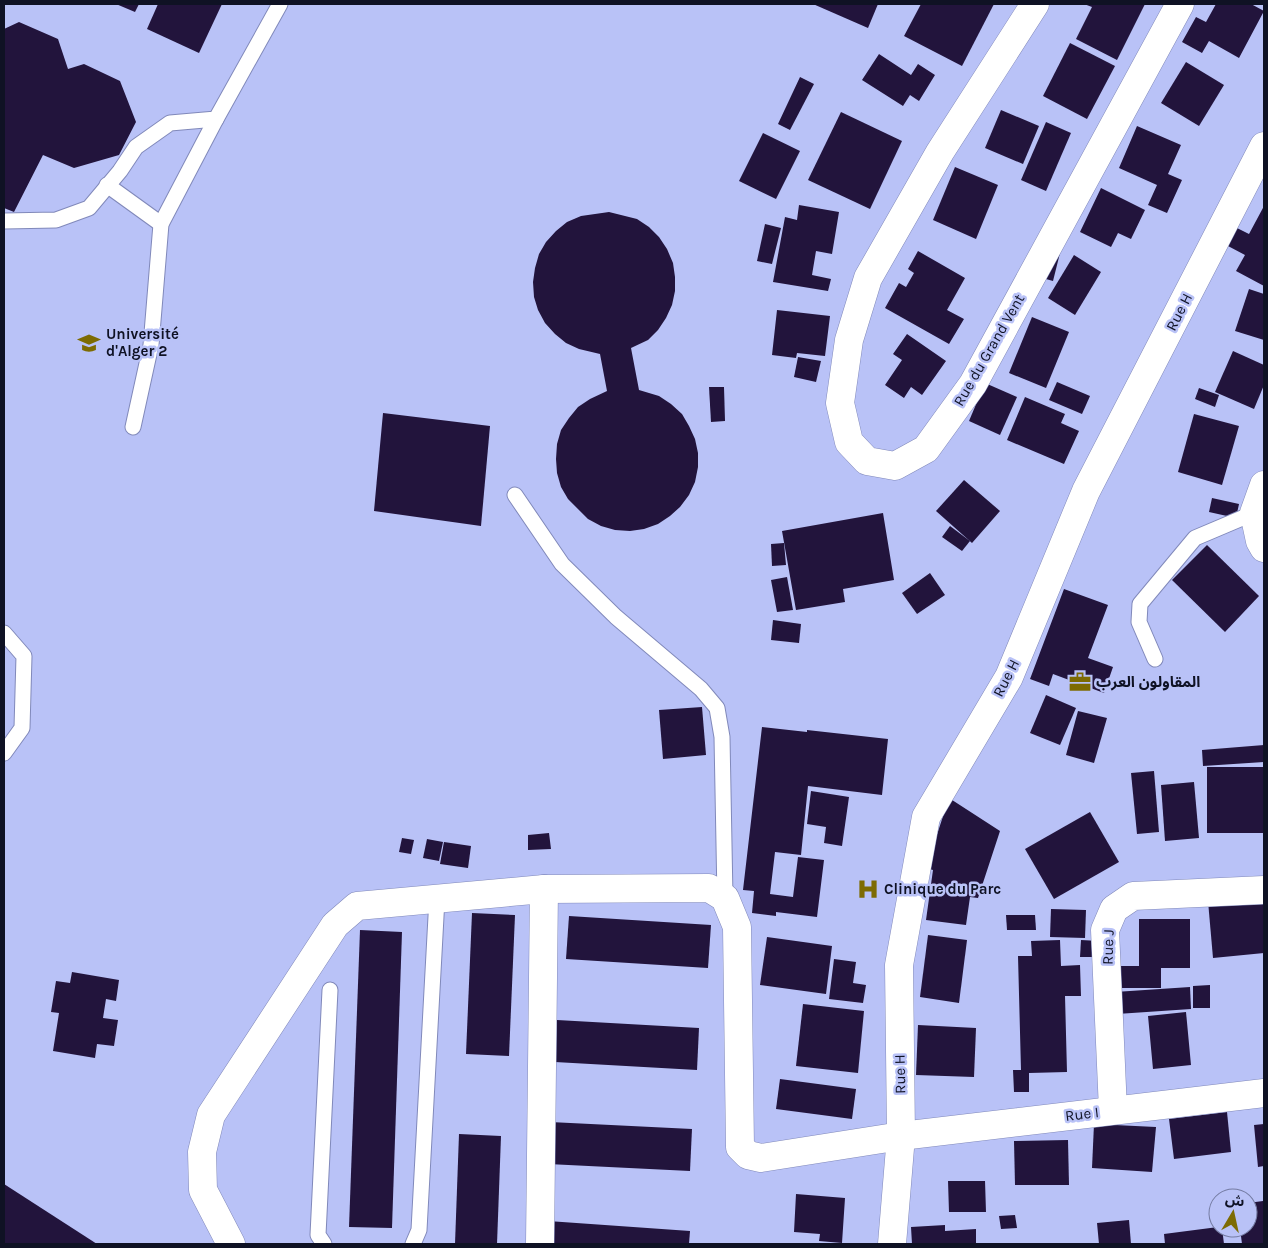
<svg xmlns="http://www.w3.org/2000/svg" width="1268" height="1248" font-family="Karla,'Noto Sans Arabic',sans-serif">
	<rect width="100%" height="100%" fill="#b9c2f7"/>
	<g fill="#22143c">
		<polygon points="116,4 139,4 135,12"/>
		<polygon points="158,4 222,4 199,53 147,29"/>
		<polygon points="813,4 878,4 868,28"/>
		<polygon points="921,4 994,4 962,66 904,36"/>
		<polygon points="1084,4 1145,4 1117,60 1076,39 1092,7"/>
		<polygon points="1216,4 1251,4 1264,11 1239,58 1209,41 1202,53 1182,42 1196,17 1206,22"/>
		<polygon points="19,22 58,39 68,69 84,64 120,81 136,122 119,155 74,168 43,155 14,212 4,208 4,29"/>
		<polygon points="1070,43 1115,66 1087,119 1043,96"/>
		<polygon points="879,54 911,75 918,64 935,75 919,101 910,95 903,106 862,80"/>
		<polygon points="1186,62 1224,85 1199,126 1161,103"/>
		<polygon points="800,77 814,84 790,130 778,124"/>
		<polygon points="1001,110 1039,126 1023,164 985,148"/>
		<polygon points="841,112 902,141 870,209 808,180"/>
		<polygon points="1046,122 1071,133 1046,191 1021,180"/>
		<polygon points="1137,126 1181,145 1168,174 1182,180 1167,213 1148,205 1157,185 1119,168"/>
		<polygon points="763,133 800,151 776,199 739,181"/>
		<polygon points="955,167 998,185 976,239 933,220"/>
		<polygon points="1101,188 1145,210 1131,239 1118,233 1111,247 1080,232"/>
		<polygon points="799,205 839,212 832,254 816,251 812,275 831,279 828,291 773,282 785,217 797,220"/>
		<polygon points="1264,206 1264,286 1236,271 1245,255 1228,246 1237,228 1249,234"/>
		<polygon points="609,212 637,219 649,227 659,237 667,249 673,263 675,277 675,291 672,305 666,318 658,330 648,340 631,348 639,390 659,396 671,404 682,414 689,426 695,439 698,453 698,467 695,482 689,495 680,507 670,516 658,524 644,529 630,531 615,530 601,526 588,519 568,499 561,487 557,473 556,459 557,444 561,430 569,418 578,407 590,399 607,391 600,354 579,349 566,343 555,334 545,323 538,310 534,297 533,282 535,268 539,254 546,242 556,231 567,222 581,216"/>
		<polygon points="765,224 781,228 772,264 757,261"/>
		<polygon points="918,251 965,278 947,310 964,319 949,344 885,308 899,283 906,287 914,273 908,269"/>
		<polygon points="1060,253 1053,281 1039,277"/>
		<polygon points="1074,255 1101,272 1075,315 1048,298"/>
		<polygon points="1249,289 1264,294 1264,340 1235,331"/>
		<polygon points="777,310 830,316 825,356 797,353 796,358 772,355"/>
		<polygon points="1032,317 1069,332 1046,388 1009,373"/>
		<polygon points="907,334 946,361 922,395 911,387 904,398 885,385 902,360 893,354"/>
		<polygon points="1233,351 1264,365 1264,385 1254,409 1215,392"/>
		<polygon points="798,357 821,361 816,382 794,377"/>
		<polygon points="1057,382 1090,396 1082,414 1049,400"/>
		<polygon points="985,383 1017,397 1000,435 969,421"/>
		<polygon points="709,387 724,387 725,421 711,422"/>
		<polygon points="1199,388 1219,395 1215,407 1195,399"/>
		<polygon points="1025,397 1065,414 1061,423 1079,431 1064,464 1007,440"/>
		<polygon points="383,413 490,426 481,526 374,511"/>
		<polygon points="1194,414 1239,426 1222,485 1178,472"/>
		<polygon points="964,480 1000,511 972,543 936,511"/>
		<polygon points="1212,498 1239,504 1236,518 1209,512"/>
		<polygon points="883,513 894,580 843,589 845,602 796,610 782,531"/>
		<polygon points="950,526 970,541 962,551 942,537"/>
		<polygon points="784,543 786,565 772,566 771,544"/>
		<polygon points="1207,545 1259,596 1225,632 1172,580"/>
		<polygon points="930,573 945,595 917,614 902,593"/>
		<polygon points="787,577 793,610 777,612 771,580"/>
		<polygon points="1064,589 1108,605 1088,658 1113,667 1104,693 1053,674 1049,686 1030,679"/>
		<polygon points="773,620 801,624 799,643 771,640"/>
		<polygon points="1046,695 1076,708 1060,745 1030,733"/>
		<polygon points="702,707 706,755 663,759 659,710"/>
		<polygon points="1078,711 1107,718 1094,763 1066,755"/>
		<polygon points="762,727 807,732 807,730 888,739 882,795 808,786 801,855 775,852 770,894 793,897 798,857 824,860 817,917 776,912 776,916 752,913 754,891 743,890"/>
		<polygon points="1264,745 1264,762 1203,766 1202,750"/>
		<rect x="1207" y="767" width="57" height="66"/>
		<polygon points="1154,771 1159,832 1137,834 1131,773"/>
		<polygon points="1194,782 1199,838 1165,841 1161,785"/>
		<polygon points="811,791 849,797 842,846 824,843 826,827 807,824"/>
		<polygon points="949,798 1000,831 978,898 970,897 966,925 926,920 933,870 926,868"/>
		<polygon points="1090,812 1119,862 1054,899 1025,849"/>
		<polygon points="549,833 551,849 528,850 528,835"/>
		<polygon points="402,838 414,840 411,854 399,852"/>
		<polygon points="427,839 443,842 439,861 423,858"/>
		<polygon points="444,842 471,846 468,868 440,864"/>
		<polygon points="1264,899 1264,953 1213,958 1208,901"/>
		<polygon points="1051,909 1086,910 1085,938 1050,937"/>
		<polygon points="472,913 515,915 509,1056 466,1054"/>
		<polygon points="1006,915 1035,915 1036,930 1007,930"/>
		<polygon points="569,916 711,925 708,968 566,959"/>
		<polygon points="1139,919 1190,919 1190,968 1161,968 1161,988 1120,988 1120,966 1139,966"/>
		<polygon points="360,930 402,932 392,1228 349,1227"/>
		<polygon points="928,935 967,940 959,1003 920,997"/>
		<polygon points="767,937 832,946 826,994 760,985"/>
		<polygon points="1060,940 1061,966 1080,965 1081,996 1065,996 1067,1072 1029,1073 1029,1092 1014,1092 1013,1070 1021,1070 1018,956 1032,956 1031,941"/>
		<polygon points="1081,940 1099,941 1099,957 1080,957"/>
		<polygon points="834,959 856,962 853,983 866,985 863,1003 829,999"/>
		<polygon points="72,972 119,980 116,1001 106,999 103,1018 118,1020 114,1046 97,1044 95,1058 53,1051 59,1013 51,1012 56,981 70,983"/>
		<polygon points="1210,985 1210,1008 1193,1008 1193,986"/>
		<polygon points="1190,987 1191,1009 1117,1014 1115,992"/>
		<polygon points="803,1004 864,1011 858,1073 796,1066"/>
		<polygon points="1186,1012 1191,1065 1153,1069 1148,1016"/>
		<polygon points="557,1020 699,1028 697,1070 555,1062"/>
		<polygon points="918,1025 976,1028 974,1077 916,1075"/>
		<polygon points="780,1079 856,1089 852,1119 776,1109"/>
		<polygon points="1227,1112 1231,1152 1174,1159 1169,1119"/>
		<polygon points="550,1122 692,1129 690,1171 548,1164"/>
		<polygon points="1094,1124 1156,1127 1152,1172 1092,1168"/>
		<polygon points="1264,1124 1264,1166 1258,1167 1254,1125"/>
		<polygon points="459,1134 501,1136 497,1244 455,1244"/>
		<polygon points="1068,1140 1069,1185 1015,1185 1014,1141"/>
		<polygon points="948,1181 985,1181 986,1212 949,1212"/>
		<polygon points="4,1184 97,1244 4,1244"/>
		<polygon points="796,1194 845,1198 842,1243 819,1241 820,1234 794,1232"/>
		<polygon points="1263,1201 1264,1213 1264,1244 1242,1244 1240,1228 1248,1228 1248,1203"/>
		<polygon points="1015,1215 1017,1228 1001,1229 999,1216"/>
		<polygon points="1129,1220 1131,1244 1099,1244 1097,1223"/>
		<polygon points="548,1221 690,1231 689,1244 547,1244"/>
		<polygon points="945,1225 945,1231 976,1229 976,1244 912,1244 911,1227"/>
		<polygon points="1218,1227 1222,1228 1224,1244 1165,1244 1164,1234"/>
	</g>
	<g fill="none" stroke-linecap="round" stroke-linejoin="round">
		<g stroke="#8189ba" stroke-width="17">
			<g id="lane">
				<polyline points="107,185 161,224"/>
				<polyline points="4,221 56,220 89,208 120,171 136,147 170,123 216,119 280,4"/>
				<polyline points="133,427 151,345 161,224 216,119"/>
				<polyline points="515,495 562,564 616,617 701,689 717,708 722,737 725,898"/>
				<polyline points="4,633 24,656 22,728 4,753"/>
				<polyline points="1155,659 1139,622 1140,604 1195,538 1254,513"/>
				<polyline points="324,1244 318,1235 330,990"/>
				<polyline points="413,1244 419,1230 437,898"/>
			</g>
		</g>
		<g stroke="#8189ba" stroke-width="29">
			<g id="street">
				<polyline points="1035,4 940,152 868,278 849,340 840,403 849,442 867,461 895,466 926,449 973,384 1180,4"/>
				<polyline points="1264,485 1254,513 1260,541 1264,548"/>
				<polyline points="1113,1110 1105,930 1114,909 1133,896 1264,890"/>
				<polyline points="231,1244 203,1190 202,1152 211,1115 335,925 357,906 544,889 709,888 725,898 737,927 740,1147 748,1155 761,1158 901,1136 1264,1093"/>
				<polyline points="540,1244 544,889"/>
				<polyline points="892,1244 901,1136 899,965 926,817 1009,677 1086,491 1264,146"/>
			</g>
		</g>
		<use href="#lane" stroke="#fff" stroke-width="15"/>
		<use href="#street" stroke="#fff" stroke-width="28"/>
	</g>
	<defs>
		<g id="university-bare" transform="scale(1.725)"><path d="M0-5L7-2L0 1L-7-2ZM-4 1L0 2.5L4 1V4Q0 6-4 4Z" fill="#7d6b03" stroke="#b9c2f7" stroke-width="2.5" paint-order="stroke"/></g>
		<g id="office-bare" transform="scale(1.725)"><path d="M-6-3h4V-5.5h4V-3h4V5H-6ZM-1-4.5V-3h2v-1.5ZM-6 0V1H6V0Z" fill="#7d6b03" stroke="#b9c2f7" stroke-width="2.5" paint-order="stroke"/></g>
		<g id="hospital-bare" transform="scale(1.725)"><path d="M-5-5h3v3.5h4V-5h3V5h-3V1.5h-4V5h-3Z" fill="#7d6b03" stroke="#b9c2f7" stroke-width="2.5" paint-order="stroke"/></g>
	</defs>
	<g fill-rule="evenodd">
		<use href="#university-bare" x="89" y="343"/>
		<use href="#office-bare" x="1080" y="682"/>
		<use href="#hospital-bare" x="868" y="889"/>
	</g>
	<g text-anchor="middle" stroke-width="5" stroke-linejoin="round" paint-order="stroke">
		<g font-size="15" fill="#0f1224" stroke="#b9c2f7">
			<text transform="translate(1179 312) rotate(-63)" y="5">Rue H</text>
			<text transform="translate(989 350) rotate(-60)" y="5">Rue du Grand Vent</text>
			<text transform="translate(1006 678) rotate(-63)" y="5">Rue H</text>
			<text transform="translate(1108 947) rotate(-88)" y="5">Rue J</text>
			<text transform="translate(900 1074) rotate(-91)" y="5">Rue H</text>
			<text transform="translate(1082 1114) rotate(-7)" y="5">Rue I</text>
		</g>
		<g font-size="15" font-weight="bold" fill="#0f1224" stroke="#b9c2f7" text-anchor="start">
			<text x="106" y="339">Université<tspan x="106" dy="17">d'Alger 2</tspan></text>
			<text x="1096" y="687">المقاولون العرب</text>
			<text x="884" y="894">Clinique du Parc</text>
		</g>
	</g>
	<rect width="1268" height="1248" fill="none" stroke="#0f1224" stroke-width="10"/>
	<g transform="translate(1233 1213) rotate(9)"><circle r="24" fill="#b9c2f7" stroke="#757ca3"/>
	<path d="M0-4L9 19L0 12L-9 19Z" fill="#7d6b03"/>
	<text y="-8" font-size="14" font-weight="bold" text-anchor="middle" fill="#0f1224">ش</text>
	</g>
</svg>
